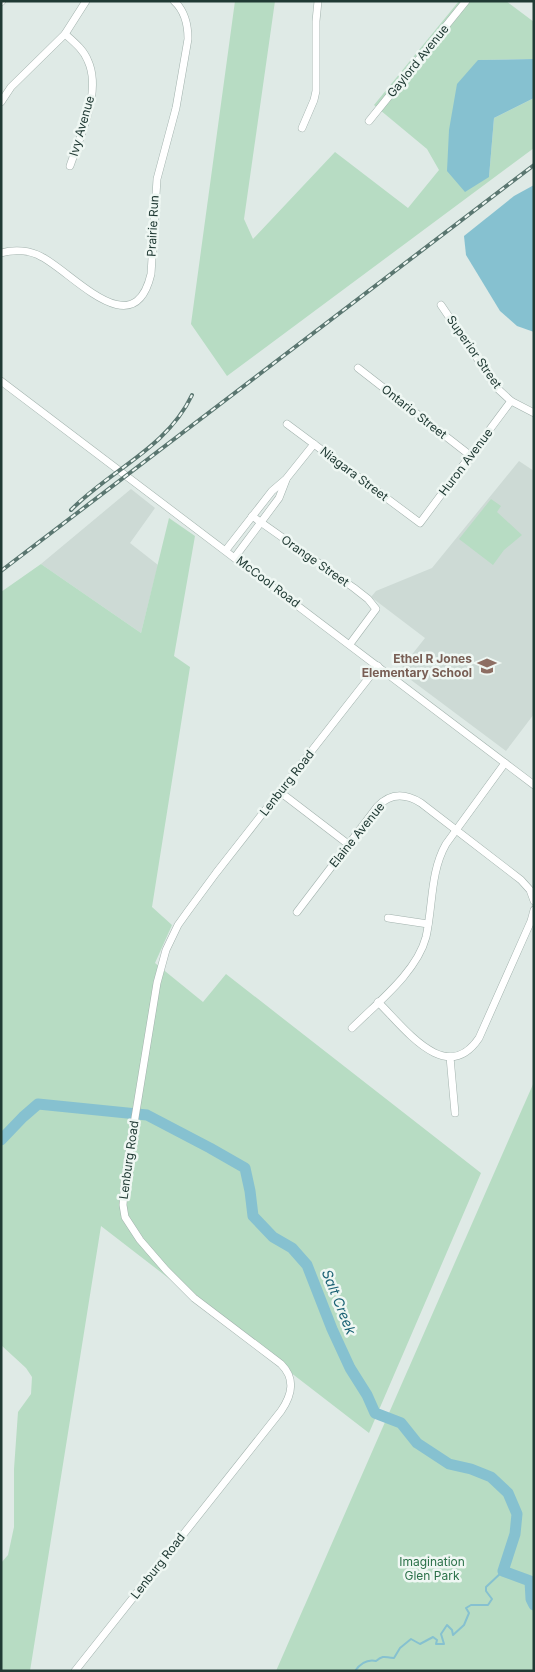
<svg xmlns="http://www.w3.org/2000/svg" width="535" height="1672" font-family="Inter,sans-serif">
	<rect width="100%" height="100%" fill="#dfeae6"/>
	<g fill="#cddad5">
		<polygon points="519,461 534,471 534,714 506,751 399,671 425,638 371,597 376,591 432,568"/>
		<polygon points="131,489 155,508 130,543 158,565 141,633 41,564"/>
	</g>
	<g fill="#b7dcc3">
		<polygon points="235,1 275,1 244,219 253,239 335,152 408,208 439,170 427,149 374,105 459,1 506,1 534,22 534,59 478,60 489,177 494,118 534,98 534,148 227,376 191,324"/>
		<polygon points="491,499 501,506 497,512 522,535 504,550 493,565 459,539"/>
		<polygon points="169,518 195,536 174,656 190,667 152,907 172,925 155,963 203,1002 226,974 481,1173 369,1433 101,1226 30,1671 1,1671 1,1563 8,1555 14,1527 14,1469 18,1412 31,1394 32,1377 26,1368 1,1345 1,592 41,564 141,633"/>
		<polygon points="534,1082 534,1671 276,1671"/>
	</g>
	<g fill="#86c1d0">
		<polygon points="534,59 534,98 494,118 489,177 465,192 447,171 449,130 457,84 478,60"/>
		<polygon points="534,185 534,332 517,326 500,311 466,255 464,236 514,196"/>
	</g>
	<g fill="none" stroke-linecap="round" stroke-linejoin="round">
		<path stroke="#86c1d0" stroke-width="2" d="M355,1671c5,-7 12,-12 21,-10 9,-7 9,-3 18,-3l6,-10 11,-9 9,5 13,-7 4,3 -1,4h8l-3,-10 6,-9 5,5 1,5 11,-10 5,-12 -3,-5 5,-3h17l4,-6 -6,-8v-4l17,-16"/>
		<polyline stroke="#86c1d0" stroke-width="11" points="1,1140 23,1117 38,1104 147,1115 210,1148 245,1168 250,1191 253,1216 273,1237 292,1248 307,1265 332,1329 350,1368 367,1395 375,1413 401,1423 417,1443 449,1464 471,1469 491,1477 508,1493 517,1514 515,1534 503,1571 530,1581 531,1599 534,1605"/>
		<g stroke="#a2b2ad" stroke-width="8">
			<g id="minor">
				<polyline points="1,2 2,1"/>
				<path d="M65,34c9,8 19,16 23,27 14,31 -8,75 -18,105"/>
				<polyline points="1,102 11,87 65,34 86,1"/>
				<polyline points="369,121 466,1"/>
				<polyline points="302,128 314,100 316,91 316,21 318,1"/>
				<path d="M1,253c13,-4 29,-3 41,4 32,17 92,89 109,17l6,-95 19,-71 12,-69c0,-14 -3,-28 -14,-38"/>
				<polyline points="441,305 498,389 511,401 534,413"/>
				<polyline points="358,368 471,456"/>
				<polyline points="1,381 534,785"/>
				<polyline points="287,424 420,523 511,401"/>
				<polyline points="252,516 354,588 368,599 376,609 350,644"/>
				<polyline points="226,550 272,491 286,479 314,444"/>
				<polyline points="235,557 279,498 286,480"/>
				<polyline points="280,792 348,844"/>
				<path d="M297,912l80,-105c13,-14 28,-14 44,-4l100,77 9,10 4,11"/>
				<polyline points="388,918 428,924"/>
				<path d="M378,1002c26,25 68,85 101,36l52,-117 3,-11"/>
				<path d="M352,1028c25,-25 65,-56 74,-91 7,-31 4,-65 20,-93l59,-81"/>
				<polyline points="450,1057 455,1113"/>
				<path d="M75,1671l206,-260c11,-16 15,-32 0,-47l-87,-66 -28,-28 -26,-30 -15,-23 -2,-12 2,-26 32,-196 9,-33 12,-25 10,-14 28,-38 162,-207"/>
			</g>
		</g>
		<use href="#minor" stroke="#fff" stroke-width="7"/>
		<g stroke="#5a7670" stroke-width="4">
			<g id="rail">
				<path d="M71,510c39,-40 96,-62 121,-115"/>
				<polyline points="1,571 534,165"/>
			</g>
		</g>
		<use href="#rail" stroke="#eff7f3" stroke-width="2" stroke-dasharray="5.5" stroke-linecap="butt"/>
	</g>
	<defs>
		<g id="school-bare" transform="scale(1.5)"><path d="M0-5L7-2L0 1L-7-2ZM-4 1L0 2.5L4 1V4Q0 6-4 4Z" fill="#8d6e63" stroke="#eff7f3" stroke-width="2.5" paint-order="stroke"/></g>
	</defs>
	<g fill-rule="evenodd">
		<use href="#school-bare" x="487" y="666"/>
	</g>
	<g text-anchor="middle" stroke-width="5" stroke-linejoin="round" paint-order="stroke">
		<g font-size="12" fill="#203a34" stroke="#eff7f3">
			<text transform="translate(418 61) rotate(-51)" y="4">Gaylord Avenue</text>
			<text transform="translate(82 126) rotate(-74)" y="4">Ivy Avenue</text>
			<text transform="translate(153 226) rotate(-87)" y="4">Prairie Run</text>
			<text transform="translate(474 352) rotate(55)" y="4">Superior Street</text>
			<text transform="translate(414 412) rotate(38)" y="4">Ontario Street</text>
			<text transform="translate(466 462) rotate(-53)" y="4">Huron Avenue</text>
			<text transform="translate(354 474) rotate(37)" y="4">Niagara Street</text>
			<text transform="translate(315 561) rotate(35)" y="4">Orange Street</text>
			<text transform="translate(268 582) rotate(37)" y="4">McCool Road</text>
			<text transform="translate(287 783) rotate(-52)" y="4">Lenburg Road</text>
			<text transform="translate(357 835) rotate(-51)" y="4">Elaine Avenue</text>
			<text transform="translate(129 1160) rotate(-82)" y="4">Lenburg Road</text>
			<text transform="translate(158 1566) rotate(-52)" y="4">Lenburg Road</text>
		</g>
		<g font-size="12" font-weight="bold" fill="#785e54" stroke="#eff7f3" text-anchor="end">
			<text x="472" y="663">Ethel R Jones<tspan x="472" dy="14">Elementary School</tspan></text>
		</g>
		<g font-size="12" fill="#2b7149" stroke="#eff7f3">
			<text x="432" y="1566">Imagination<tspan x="432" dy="14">Glen Park</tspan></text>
		</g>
		<g font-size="14" font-style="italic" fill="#1b6275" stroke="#eff7f3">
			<text transform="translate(339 1302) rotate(68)" y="5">Salt Creek</text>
		</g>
	</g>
	<rect width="535" height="1672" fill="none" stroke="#203a34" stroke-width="5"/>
</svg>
